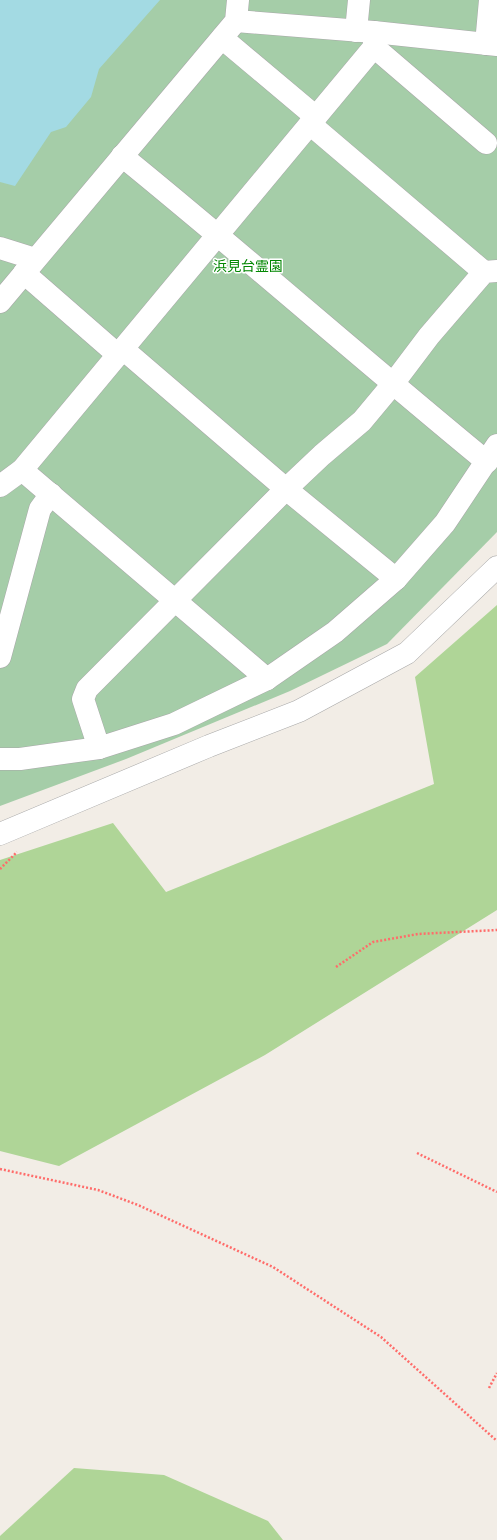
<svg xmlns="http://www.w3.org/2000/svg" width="497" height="1540" font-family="'DM Sans','Noto Sans JP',sans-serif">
	<rect width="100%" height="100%" fill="#f2ede6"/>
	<g fill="#afd597">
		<polygon points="497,605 497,910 265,1055 59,1166 0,1151 0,860 113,823 166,892 434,784 415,677"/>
		<polygon points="74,1468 164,1475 268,1521 283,1540 0,1540 0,1536"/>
	</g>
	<polygon fill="#a5cda8" points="0,0 497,0 497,532 387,644 290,691 126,759 0,806"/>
	<polygon fill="#a3dae3" points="0,0 160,0 99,69 91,97 66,127 51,132 15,186 0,182"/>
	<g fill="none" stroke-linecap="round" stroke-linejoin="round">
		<g stroke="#a8a8a8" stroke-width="23">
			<g id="minor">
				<polyline points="236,21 374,32 497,45"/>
				<polyline points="356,31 359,0"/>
				<polyline points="222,38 316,117"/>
				<polyline points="486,44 490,0"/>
				<polyline points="374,47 486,143"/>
				<polyline points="310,124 484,272"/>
				<path d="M122,156c123,100 242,205 365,306"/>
				<polyline points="0,248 35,259"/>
				<polyline points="24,273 118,355"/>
				<polyline points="0,302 236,21 238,0"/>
				<polyline points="123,349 286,489 396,579"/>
				<polyline points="22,470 267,679"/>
				<polyline points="0,486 22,470 374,47 374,32"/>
				<polyline points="0,657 40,509 51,494"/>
				<polyline points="99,748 83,699 87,689 286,489 322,455 362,421 392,385 429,336 484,272 497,271"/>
				<polyline points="0,759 20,759 99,748 174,724 267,679 335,632 396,579 445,523 497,445"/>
				<polyline points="0,834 209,746 299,711 407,653 497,567"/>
			</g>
		</g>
		<g stroke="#ff6c6a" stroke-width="2.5" stroke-dasharray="2 2" stroke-linecap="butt">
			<polyline points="0,869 17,852"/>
			<polyline points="336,967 373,942 418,934 497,930"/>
			<polyline points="417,1153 497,1192"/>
			<polyline points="0,1169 98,1190 138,1205 273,1267 381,1337 497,1441"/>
			<polyline points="489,1388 497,1373"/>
		</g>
		<use href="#minor" stroke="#fff" stroke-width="22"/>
	</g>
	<g text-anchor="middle" stroke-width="3" stroke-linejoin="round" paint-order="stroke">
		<g font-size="14" fill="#028702" stroke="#fff">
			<text x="248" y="271">浜見台霊園</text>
		</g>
	</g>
</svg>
